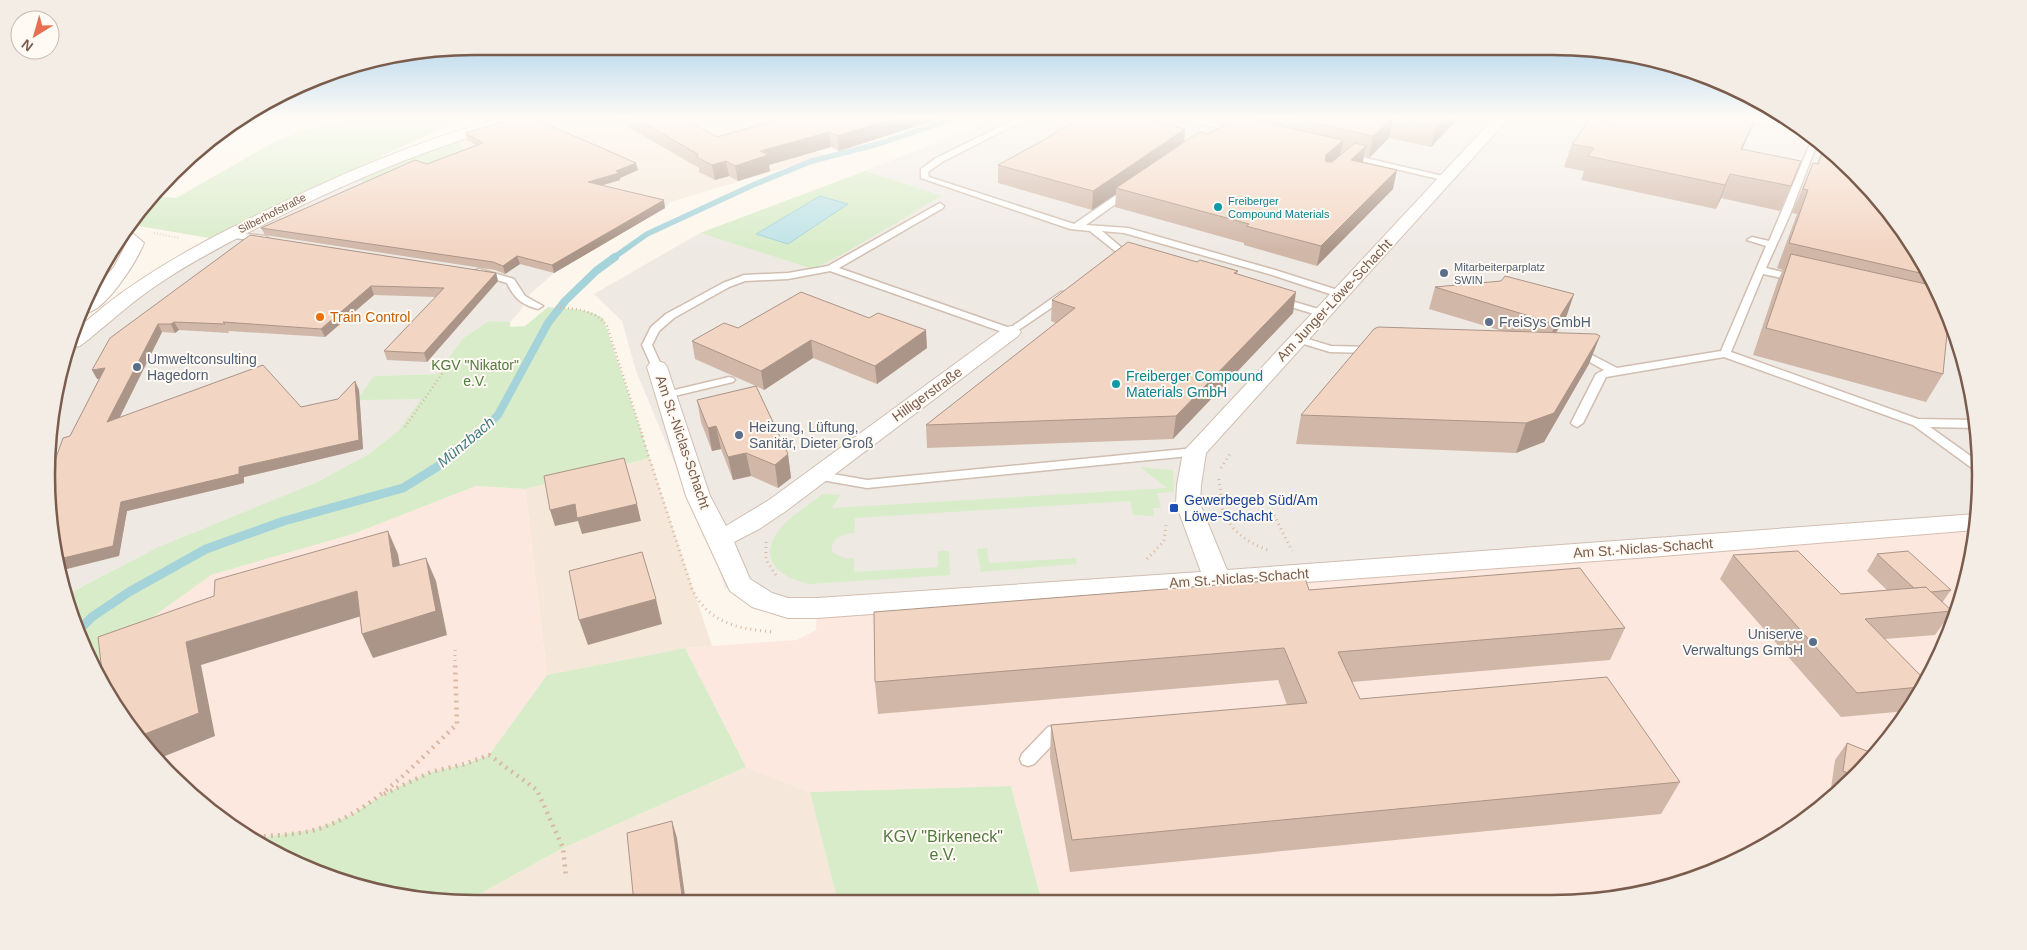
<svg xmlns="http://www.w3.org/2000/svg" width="2027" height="950" font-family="Arial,sans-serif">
	<rect width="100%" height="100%" fill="#fdf6ec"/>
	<g fill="#f5e8da">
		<polygon points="541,117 761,117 825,156 670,202 598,182 474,161 453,140 484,129"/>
		<polygon points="650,458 712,646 685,648 547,675 525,489"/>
		<polygon points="746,767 810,792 838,903 463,903 563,848"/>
	</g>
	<g fill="#fde8e0">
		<polygon points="476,486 525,489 547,675 489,755 408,782 379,797 353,814 316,829 258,838 193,798 111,698 111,647 211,575 353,534"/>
		<polygon points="1976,522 1973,558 1948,639 1892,736 1813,815 1716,871 1608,900 1042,902 1011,786 810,792 746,767 685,648 797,640 816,630 817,608"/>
	</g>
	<g fill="#efe9e4">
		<polygon points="999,117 1787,117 1855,172 1908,237 1948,311 1972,391 1981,475 1976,525 1738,546 754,604 725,588 720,572 636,371 622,321 594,294 700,233 814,269 941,197 865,171"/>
		<polygon points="355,179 598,182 670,202 665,208 554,273 529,295 520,311 510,322 489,321 463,338 437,374 374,376 422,399 399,430 369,454 315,483 158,547 68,594 54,558 46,475 54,392 73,342 212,243"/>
	</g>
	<g fill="#d8ecc9">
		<polygon points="358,117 466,117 274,206 209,238 133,225 156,196 176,198 278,140 319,126"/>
		<polygon points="453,140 469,153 432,201 355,179"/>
		<polygon points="865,171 942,196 841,255 813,269 700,233"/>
		<path d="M548,307c18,2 39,1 55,11l47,140 -125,31 -49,-3 -123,48 -142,41 -100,72 -7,42 -36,-95 90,-47 157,-64 54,-29 30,-24 22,-31 -64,1 17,-24 63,-2 26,-36 26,-17 21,1v5l15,-1z"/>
		<path d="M1140,467l33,3 1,22 -17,1 4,15h-8l1,8c-7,1 -13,-2 -21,-1l-3,-14 -275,17v15c-13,1 -24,5 -23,19l13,6h9v14l84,-5v-16h11l1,24 -141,9c-26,-6 -52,-22 -32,-51 11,-16 31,-27 45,-39l18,1 -8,13 335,-20z"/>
		<polygon points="987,548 989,563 1076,558 1077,564 981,572 977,549"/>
		<polygon points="685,648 746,767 563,848 463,903 391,895 311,871 258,838 316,829 353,814 379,797 408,782 431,772 465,764 489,755 547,675"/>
		<polygon points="1011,786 1042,902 838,903 810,792"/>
	</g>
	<polygon fill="#bfe3e8" stroke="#a5d3da" points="820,196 848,204 788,244 756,234"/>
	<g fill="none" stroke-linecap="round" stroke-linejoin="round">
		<polyline stroke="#a5d3da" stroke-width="5.5" points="613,258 647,234 753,185 812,161 878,144 958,117"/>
		<polyline stroke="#a5d3da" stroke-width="8" points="476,437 498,415 548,323 565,301 596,271 615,257"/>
		<polyline stroke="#a5d3da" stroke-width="9" points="81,628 92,617 129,592 206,549 284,521 403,488 445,462 477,436"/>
		<g stroke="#d1beb0" stroke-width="3">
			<g id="service">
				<polygon points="1020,117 1030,117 942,162 928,172 929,177 1074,224 1125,189 1131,189 1131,193 1086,225 1128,228 1275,270 1344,292 1345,294 1340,297 1336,296 1269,274 1124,233 1102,231 1129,254 1127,256 1121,256 1090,231 1070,229 921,178 921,169 936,158"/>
				<polygon points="1176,117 1189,117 1241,131 1237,133"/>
				<polygon points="1813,137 1818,141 1789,217 1766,268 1799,276 1801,278 1796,281 1763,274 1731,352 1918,419 1975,420 1976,428 1930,427 1979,462 1980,472 1976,471 1913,425 1724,357 1606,377 1583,423 1577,427 1573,425 1571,423 1596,374 1604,370 1586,360 1572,359 1571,357 1572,355 1592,355 1617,368 1721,351 1766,246 1747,240 1752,237 1769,241"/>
				<polygon points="1344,153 1447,177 1451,179 1447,181 1344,157"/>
				<polygon points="940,203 944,206 943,208 839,268 1010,328 1061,292 1069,292 1069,296 1011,335 830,271 788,279 745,281 729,287 674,318 659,331 652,345 662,367 657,370 652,367 642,345 651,327 666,314 723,283 744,275 788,273 828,266"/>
				<polygon points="230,232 265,236 270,239 265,242 227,237 225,235"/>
				<path d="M479,269l35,10 11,17 18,10 -5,3c-16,-4 -24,-11 -31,-26l-31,-9v-4z"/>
				<polygon points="1278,297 1325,311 1326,313 1321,316 1274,302 1274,298"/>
				<polygon points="1298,336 1331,346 1374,347 1379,350 1374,353 1330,352 1294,341 1293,339 1294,337"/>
				<polygon points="729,377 733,378 735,380 733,382 666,398 660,395 662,393"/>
				<polygon points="1195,448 1199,449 1201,452 1199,455 867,488 816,479 810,475 816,471 867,480"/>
				<polygon points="1054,726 1060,727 1062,732 1060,737 1034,764 1028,766 1022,764 1020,759 1022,754 1048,727"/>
			</g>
		</g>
		<g stroke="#d1beb0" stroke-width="2">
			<g id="minor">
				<path d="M506,117h23l-2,3c-96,26 -186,64 -274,110 -33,17 -65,34 -96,55 -27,18 -51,41 -77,61l-9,2c2,-7 4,-16 9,-21 6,-7 16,-13 23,-20 39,-31 81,-55 126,-78 89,-45 180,-87 277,-112z"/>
				<polygon points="1495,117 1510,117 1206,453 1201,485 1200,504 1227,570 1976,514 1975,530 1650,557 817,618 788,618 778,615 752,607 730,591 686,496 647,367 650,363 657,361 664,363 667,367 710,496 726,526 769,500 1004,328 1011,326 1018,328 1021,332 1018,336 786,511 759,529 734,542 750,579 772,593 788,598 817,598 1201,572 1176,504 1177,485 1183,452"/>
				<path d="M1739,117c23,-1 47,-2 65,13l-4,1 -54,-10 -5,-1z"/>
				<path d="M129,230l15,13c-7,18 -40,71 -60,70l8,-22 22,-24 12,-23 -5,-4z"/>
			</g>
		</g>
		<polyline stroke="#d9b8a5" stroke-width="2" stroke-dasharray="0.5 2.5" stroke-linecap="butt" points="154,233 180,238"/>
		<g stroke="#d9b8a5" stroke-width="2.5" stroke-dasharray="1 3" stroke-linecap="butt">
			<path d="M556,307c19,2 39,2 51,19l36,111"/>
			<polyline points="405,427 444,371"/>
		</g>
		<g stroke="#d9b8a5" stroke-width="3" stroke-dasharray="1 4" stroke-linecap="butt">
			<path d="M642,436l50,153c17,35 47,40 83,43"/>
			<polyline points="1221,468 1231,452"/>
			<polyline points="1219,479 1223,513"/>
			<path d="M1221,513h2c11,20 24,29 45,37"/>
			<polyline points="1274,515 1292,551"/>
			<polyline points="766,542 766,560 776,575"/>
			<polyline points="1147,559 1164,541 1166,525"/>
			<polyline points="455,650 455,664"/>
		</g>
		<g stroke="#d9b8a5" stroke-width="4.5" stroke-dasharray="2 5" stroke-linecap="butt">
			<polyline points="384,794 431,772 465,764 489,755 537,790 563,848 566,877"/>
			<path d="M257,837c20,-2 41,-2 61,-8 56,-18 97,-65 139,-105l-2,-62"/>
		</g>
		<use href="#service" fill="#fff" fill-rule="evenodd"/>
		<use href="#minor" fill="#fff" fill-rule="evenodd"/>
	</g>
	<g fill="#d1b7a8">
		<polygon points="613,117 682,117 717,137 772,121 766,117 945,117 839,151 831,147 769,165 770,171 738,181 729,176 715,180 699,172 699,168 613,118"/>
		<polygon points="1249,117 1460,117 1431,147 1389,138 1369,158 1364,156 1363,162 1393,189 1317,266 1244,245 1244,243 1115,207 1116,194 1092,210 998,183 998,165 1185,129 1184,142 1208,134 1248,119"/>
		<polygon points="1617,117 1757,117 1742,149 1791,186 1780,211 1721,198 1716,209 1581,180 1584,171 1564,167 1572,144 1612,124"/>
		<polygon points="465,133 638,170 620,178 620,180 602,185 665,208 554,273 520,264 505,274 495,270 265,235 261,228 476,145 467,140"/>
		<polygon points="1823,146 1855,172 1908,237 1948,311 1943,374 1926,402 1753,355 1778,280 1783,270 1777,268 1797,214 1792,213 1803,187 1813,163 1817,164"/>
		<polygon points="250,235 496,273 498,281 427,362 387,360 384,351 436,297 374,295 325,337 228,331 229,333 179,330 175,333 162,332 119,417 301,407 338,399 355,381 359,390 363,449 244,477 244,483 127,511 119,556 70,436 99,379 97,379"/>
		<polygon points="1197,262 1238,271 1237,274 1293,313 1173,439 927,448 926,425 1056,323 1051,321 1052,300"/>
		<polygon points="1435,287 1567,315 1556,333 1589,364 1544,442 1516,453 1296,444 1301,415 1502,331 1429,309"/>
		<polygon points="738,328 927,348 877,384 813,358 764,390 756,386 788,454 791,478 778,488 751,476 733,480 721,449 712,451 701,422 697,400 756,386 695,359 692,341"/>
		<polygon points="1877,554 1951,590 1942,603 1952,611 1935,635 1885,639 1925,680 1907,711 1841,717 1720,579 1733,555 1841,594 1887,590 1867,571"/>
		<polygon points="1309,590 1625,628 1610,660 1352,682 1360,699 1680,782 1661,814 1070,872 1050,757 1051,725 1287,705 1278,680 878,714 875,682"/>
		<polygon points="1847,743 1874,754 1837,791 1831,788 1835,760"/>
	</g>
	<g fill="#aa9588">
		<polygon points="899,117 945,117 839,151 837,136"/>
		<polygon points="1394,117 1389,138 1369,158 1373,136"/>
		<polygon points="1445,117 1460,117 1431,147 1436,126"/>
		<polygon points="1756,117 1757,117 1732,172 1741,149"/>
		<polygon points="1185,129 1184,146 1116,188 1116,194 1092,210 1093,191"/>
		<polygon points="829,132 831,147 769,165 770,171 738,181 735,166 760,151"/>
		<polygon points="1343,140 1340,158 1323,174 1326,155"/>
		<polygon points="1366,146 1362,164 1351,160"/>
		<polygon points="726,161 729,176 715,180 712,165"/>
		<polygon points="636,163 638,170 620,178 620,180 590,189 588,182"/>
		<polygon points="1397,170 1393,189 1317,266 1321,246"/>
		<polygon points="1730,174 1721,198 1716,209 1725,185"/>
		<polygon points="664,200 665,208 554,273 552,265"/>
		<polygon points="517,256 520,264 505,274 503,266"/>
		<polygon points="496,273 498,281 427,362 424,353"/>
		<polygon points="371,286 374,295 325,337 321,329"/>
		<polygon points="1296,292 1293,313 1173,439 1176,416"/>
		<polygon points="1574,294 1567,315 1548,345 1555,324"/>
		<polygon points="174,322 179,330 175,333 171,324"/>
		<polygon points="158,324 162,332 113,431 107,422"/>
		<polygon points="926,330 927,348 877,384 875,366"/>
		<polygon points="1600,336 1589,364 1544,442 1516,453 1526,423"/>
		<polygon points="811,340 813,358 764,390 761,371"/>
		<polygon points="105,368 110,377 97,379 92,370"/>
		<polygon points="355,381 359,390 363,449 244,477 244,483 127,511 119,556 59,571 55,560 121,502 239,467 359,440"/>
		<polygon points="716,426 721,449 712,451 708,428"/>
		<polygon points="746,453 751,476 733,480 728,457"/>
		<polygon points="788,454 791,478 778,488 775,465"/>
		<polygon points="575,504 637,504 641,521 582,534 578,521 555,526 550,510"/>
		<polygon points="388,531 398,554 404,590 393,567"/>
		<polygon points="426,558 436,581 447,635 373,658 362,634"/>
		<polygon points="357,591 368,614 201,665 215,736 160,758 142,735 186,642"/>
		<polygon points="656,599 662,624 588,645 579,620"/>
		<polygon points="672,821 677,838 686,903 683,903"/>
	</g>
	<g fill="#f3d5c3" stroke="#aa9588">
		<polygon points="519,117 531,117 636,163 616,171 619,173 588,182 664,200 552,265 517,256 503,266 493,262 261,228 415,160 427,164 483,143 465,133"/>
		<polygon points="633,117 682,117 717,137 785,118 784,117 899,117 837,136 829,132 760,151 768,155 735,166 726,161 712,165 697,157 698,154"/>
		<polygon points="1081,117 1133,117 1185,129 1093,191 998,165 1042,141"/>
		<polygon points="1240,117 1343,140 1326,155 1325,161 1327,162 1332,162 1355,143 1366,146 1351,160 1397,170 1321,246 1246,226 1249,224 1116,188 1199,132 1208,134"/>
		<polygon points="1289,117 1445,117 1436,126 1394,117 1373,136"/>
		<polygon points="1617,117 1756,117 1741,149 1801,161 1791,186 1730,174 1725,185 1588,156 1594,148 1572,144 1590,119 1612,124"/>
		<polygon points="1825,147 1855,172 1908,237 1929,275 1789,243 1808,190 1803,189 1813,163 1818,164"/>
		<polygon points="250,235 496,273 424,353 384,351 444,288 371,286 321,329 223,322 225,324 174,322 171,324 158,324 107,422 263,365 301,407 338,399 355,381 359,440 239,467 239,474 121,502 113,546 55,560 47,483 63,438 70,436 105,368 92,370 110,338"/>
		<polygon points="1128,242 1197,262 1200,260 1238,271 1234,273 1296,292 1176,416 926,425 1075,308 1052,300"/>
		<polygon points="1791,254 1935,286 1949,313 1943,374 1766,328"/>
		<polygon points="1505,276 1574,294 1555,324 1435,287 1501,281"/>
		<polygon points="801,292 869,318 878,313 926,330 875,366 811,340 761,371 692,341 724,323 738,328"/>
		<polygon points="1378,327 1596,334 1600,336 1554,413 1526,423 1301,415 1374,329"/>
		<polygon points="756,386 788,454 775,465 746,453 728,457 716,426 708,428 697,400"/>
		<polygon points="624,458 637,504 577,518 575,504 550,510 544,476"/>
		<polygon points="388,531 393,567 426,558 436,611 362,634 357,591 186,642 199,713 142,735 104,689 98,637 214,596 215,580"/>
		<polygon points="1798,551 1841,594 1926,587 1952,611 1865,619 1925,680 1920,687 1857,693 1733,555"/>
		<polygon points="1908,551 1951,590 1931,592 1926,587 1914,588 1877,554"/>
		<polygon points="642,552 656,599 579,620 569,571"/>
		<polygon points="1580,568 1625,628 1338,652 1360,699 1607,677 1680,782 1072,840 1051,725 1307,703 1284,648 875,682 874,612 1305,578 1309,590"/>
		<polygon points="1847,743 1874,754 1853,775 1843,771"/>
		<polygon points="672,821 683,903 634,903 627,833"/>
	</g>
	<linearGradient id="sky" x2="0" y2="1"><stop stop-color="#97c7e8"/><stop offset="0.47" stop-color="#fefbf6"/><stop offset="1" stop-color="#fefbf6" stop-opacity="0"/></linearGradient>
	<rect width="2027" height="250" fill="url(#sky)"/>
	<g fill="#0f9aa8" stroke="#fffaf3" stroke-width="2">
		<circle cx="1218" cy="207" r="5"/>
		<circle cx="1116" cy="384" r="5"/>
	</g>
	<g fill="#5c6f8a" stroke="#fffaf3" stroke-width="2">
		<circle cx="1444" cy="273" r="5"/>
		<circle cx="1489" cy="322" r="5"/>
		<circle cx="137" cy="367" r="5"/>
		<circle cx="739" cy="435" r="5"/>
		<circle cx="1813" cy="642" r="5"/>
	</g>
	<circle fill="#e8710a" stroke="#fffaf3" stroke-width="2" cx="320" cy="317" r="5"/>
	<rect fill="#1a4fb4" stroke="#fffaf3" stroke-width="2" x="1169" y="503" width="10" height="10" rx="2.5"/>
	<g text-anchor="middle" stroke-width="4" stroke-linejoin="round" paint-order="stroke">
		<g font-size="11" fill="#0d838f" stroke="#fffaf3" text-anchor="start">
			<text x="1228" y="205">Freiberger<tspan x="1228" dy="13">Compound Materials</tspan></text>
		</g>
		<g font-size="11" fill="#7a5c4d" stroke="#fffaf3">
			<text transform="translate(272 213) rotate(-27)" y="4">Silberhofstraße</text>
		</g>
		<g font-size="11" fill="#4e5e75" stroke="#fffaf3" text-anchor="start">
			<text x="1454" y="271">Mitarbeiterparplatz<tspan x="1454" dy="13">SWIN</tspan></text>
		</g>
		<g font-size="14" fill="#7a5c4d" stroke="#fffaf3">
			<text transform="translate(1334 300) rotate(-47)" y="5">Am Junger-Löwe-Schacht</text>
			<text transform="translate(927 394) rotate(-36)" y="5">Hilligerstraße</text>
			<text transform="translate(683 442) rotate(71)" y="5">Am St.-Niclas-Schacht</text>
			<text transform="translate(1643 548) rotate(-4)" y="5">Am St.-Niclas-Schacht</text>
			<text transform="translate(1239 578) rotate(-4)" y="5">Am St.-Niclas-Schacht</text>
		</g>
		<g font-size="14" fill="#c56008" stroke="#fffaf3" text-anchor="start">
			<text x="330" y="322">Train Control</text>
		</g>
		<g font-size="14" fill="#4e5e75" stroke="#fffaf3" text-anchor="start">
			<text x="1499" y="327">FreiSys GmbH</text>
			<text x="147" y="364">Umweltconsulting<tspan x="147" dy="16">Hagedorn</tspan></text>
			<text x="749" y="432">Heizung, Lüftung,<tspan x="749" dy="16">Sanitär, Dieter Groß</tspan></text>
			<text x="1803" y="639" text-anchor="end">Uniserve<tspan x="1803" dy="16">Verwaltungs GmbH</tspan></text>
		</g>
		<g font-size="14" fill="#537a41" stroke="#fffaf3">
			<text x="475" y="370">KGV "Nikator"<tspan x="475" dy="16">e.V.</tspan></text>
		</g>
		<g font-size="14" fill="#0d838f" stroke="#fffaf3" text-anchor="start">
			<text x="1126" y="381">Freiberger Compound<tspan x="1126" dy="16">Materials GmbH</tspan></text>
		</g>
		<g font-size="14" fill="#164399" stroke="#fffaf3" text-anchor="start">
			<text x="1184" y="505">Gewerbegeb Süd/Am<tspan x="1184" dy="16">Löwe-Schacht</tspan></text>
		</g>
		<g font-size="15" font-style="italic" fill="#437c86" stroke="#fffaf3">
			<text transform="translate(466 442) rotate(-40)" y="5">Münzbach</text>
		</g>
		<g font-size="16" fill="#537a41" stroke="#fffaf3">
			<text x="943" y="842">KGV "Birkeneck"<tspan x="943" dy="18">e.V.</tspan></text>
		</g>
	</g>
	<path d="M0 0H2027V950H0ZM475 55H1552A420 420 0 0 1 1972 475V475A420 420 0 0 1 1552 895H475A420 420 0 0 1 55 475V475A420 420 0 0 1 475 55Z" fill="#f4ede6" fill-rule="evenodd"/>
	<path fill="none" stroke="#7a5c4d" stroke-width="2.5" d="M475 55H1552A420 420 0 0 1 1972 475V475A420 420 0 0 1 1552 895H475A420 420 0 0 1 55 475V475A420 420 0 0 1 475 55Z"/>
	<g transform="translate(35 35) rotate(217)"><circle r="24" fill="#fffaf3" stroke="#cabbb1"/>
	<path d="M0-4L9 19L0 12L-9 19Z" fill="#e76f51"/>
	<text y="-8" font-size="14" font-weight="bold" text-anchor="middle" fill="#7a5c4d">N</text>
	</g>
</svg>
